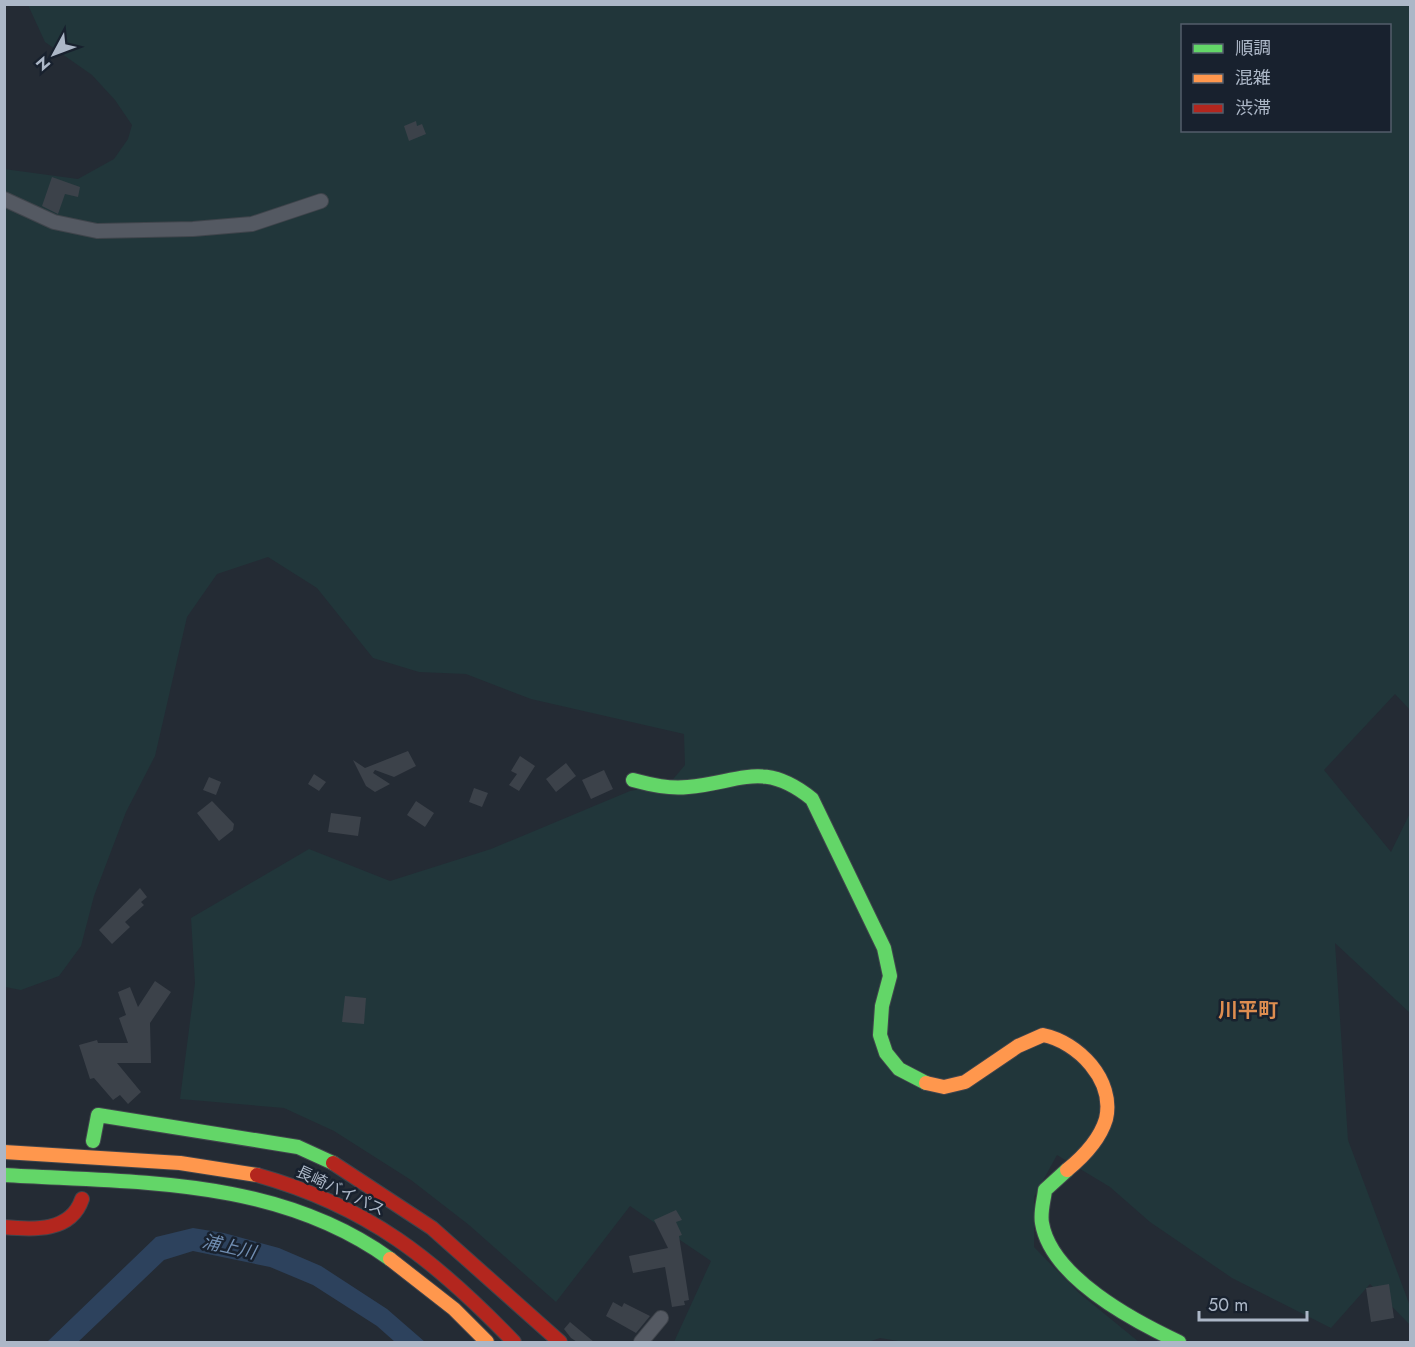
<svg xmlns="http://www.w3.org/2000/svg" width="1415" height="1347" font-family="Jost,'Noto Sans JP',sans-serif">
	<rect width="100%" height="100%" fill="#242b34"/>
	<path fill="#21363a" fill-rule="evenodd" d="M28,5h1382v705l-15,-16 -71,76 67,82 19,-39v200l-75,-70 13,197 62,166v19l-40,-41 -39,44 -99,-50 -82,-56 -40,-35 -53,-32 -23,42v50l45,46 60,49h-235l-24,-4 -12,4h-194l37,-81 -81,-55 -74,96 -87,-77 -58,-45 -77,-49 -50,-23 -104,-9 15,-116 -4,-65 118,-69 81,32 101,-32 139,-58 39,-7 16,-19 -1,-31 -153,-35 -65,-25 -47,-2 -46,-14 -56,-70 -49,-31 -51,17 -30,43 -32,139 -29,56 -32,84 -13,50 -22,30 -38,14 -16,-3 -1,-818 74,10 36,-20 14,-20 4,-14 -17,-25 -23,-25 -47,-33zM1182,26h208v104h-208z"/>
	<polygon fill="#2d425d" points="193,1228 224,1233 279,1248 321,1266 387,1309 425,1342 395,1342 377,1326 313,1285 270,1267 193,1251 164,1260 78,1342 47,1342 156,1237"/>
	<g fill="#3c424a">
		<polygon points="416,121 417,126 422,124 426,134 409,141 404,126"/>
		<polygon points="52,177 80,187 78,197 65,194 58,214 42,206"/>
		<polygon points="408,751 416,766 394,777 375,770 373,773 390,784 375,792 366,786 353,760 365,768"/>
		<polygon points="520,756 535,766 519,791 509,785 517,774 511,771"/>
		<polygon points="566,763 576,776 556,792 546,779"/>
		<polygon points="604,770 613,789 591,799 582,780"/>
		<polygon points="314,774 326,782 319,791 308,784"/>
		<polygon points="209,777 221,782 216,795 203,790"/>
		<polygon points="474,788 488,793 482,807 469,802"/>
		<polygon points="212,801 234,824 233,830 219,841 197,813"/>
		<polygon points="416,801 434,813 425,827 407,815"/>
		<polygon points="331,813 361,817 358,836 328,832"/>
		<polygon points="140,888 147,897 141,902 144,905 125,922 130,927 112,944 99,930"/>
		<polygon points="155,981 171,992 150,1023 151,1063 117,1063 141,1092 128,1104 120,1095 113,1100 94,1078 90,1079 79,1045 97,1040 98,1043 128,1043 119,1018 126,1015 118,992 130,987 138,1007"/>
		<polygon points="345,996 366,998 364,1024 342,1022"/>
		<polygon points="676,1210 682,1220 676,1222 682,1235 679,1236 689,1300 684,1301 685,1305 672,1307 665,1267 633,1273 629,1256 668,1248 654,1220"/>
		<polygon points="1389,1284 1394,1318 1371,1322 1366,1288"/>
		<polygon points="613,1302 622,1307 624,1303 650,1316 636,1333 606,1316"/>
		<polygon points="570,1322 594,1342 577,1342 571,1338 564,1329"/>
	</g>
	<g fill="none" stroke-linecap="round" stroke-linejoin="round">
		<g stroke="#40454c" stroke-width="16">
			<g id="street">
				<polyline points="4,199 54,222 97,231 193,229 252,224 321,201"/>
				<polyline points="641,1342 661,1318"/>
			</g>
		</g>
		<g stroke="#40454c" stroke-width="16">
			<g id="fast">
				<path d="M633,780c19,5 36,9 55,7 53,-5 76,-27 124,12l72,149 6,28 -8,30 -2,29 6,18 13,16 27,14"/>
				<polyline points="93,1141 98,1115 298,1147 333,1163"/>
				<path d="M1067,1170l-22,20c-1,10 -5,22 -3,33 9,54 92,98 137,119"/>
				<path d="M4,1175c133,8 272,2 386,84"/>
			</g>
		</g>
		<g stroke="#40454c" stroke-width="16">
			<g id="slow">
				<path d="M926,1083l18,4 21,-5 53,-36 25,-11c35,7 72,45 63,84 -6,20 -23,38 -39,51"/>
				<polyline points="4,1152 180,1163 257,1175"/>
				<polyline points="390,1259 454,1309 487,1342"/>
			</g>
		</g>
		<g stroke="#40454c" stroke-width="16">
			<g id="jam">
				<polyline points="333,1163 432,1228 560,1342"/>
				<path d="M257,1175c111,31 178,85 257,167"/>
				<path d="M4,1227c30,3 67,5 78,-28"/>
			</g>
		</g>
		<use href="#street" stroke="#545962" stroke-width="14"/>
		<use href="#fast" stroke="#63d668" stroke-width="14"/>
		<use href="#slow" stroke="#ff974d" stroke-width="14"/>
		<use href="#jam" stroke="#b3261e" stroke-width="14"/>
	</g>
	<g text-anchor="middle" stroke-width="5" stroke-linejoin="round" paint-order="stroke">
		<g font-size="16" fill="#acb7c7" stroke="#18212e">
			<text transform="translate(341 1190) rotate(25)" y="6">長崎バイパス</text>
		</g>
		<g font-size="18" font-style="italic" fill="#718eb2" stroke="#18212e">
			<text transform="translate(229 1247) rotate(13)" y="6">浦上川</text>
		</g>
		<g font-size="20" font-weight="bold" fill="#de8d50" stroke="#18212e">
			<text x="1248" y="1017">川平町</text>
		</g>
	</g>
	<rect width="1415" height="1347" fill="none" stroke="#acb7c7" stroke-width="12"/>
	<rect x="1181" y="24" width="210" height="108" fill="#18212e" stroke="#535d6b" stroke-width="1.5"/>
	<rect x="1193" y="44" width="30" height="9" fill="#63d668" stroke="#535d6b" stroke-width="1.5"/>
	<text x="1235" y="54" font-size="18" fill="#acb7c7">順調</text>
	<rect x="1193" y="74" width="30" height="9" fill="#ff974d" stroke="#535d6b" stroke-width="1.5"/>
	<text x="1235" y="84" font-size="18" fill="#acb7c7">混雑</text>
	<rect x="1193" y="104" width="30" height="9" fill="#b3261e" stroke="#535d6b" stroke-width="1.5"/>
	<text x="1235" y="114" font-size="18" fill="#acb7c7">渋滞</text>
	<g transform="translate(54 54) rotate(229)" stroke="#18212e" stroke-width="4.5" paint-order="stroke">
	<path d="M0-4.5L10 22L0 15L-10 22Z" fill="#acb7c7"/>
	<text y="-9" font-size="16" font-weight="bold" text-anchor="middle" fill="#acb7c7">N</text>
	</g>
	<path d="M1199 1311v9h108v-9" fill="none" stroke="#acb7c7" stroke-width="3"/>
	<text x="1208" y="1311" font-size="18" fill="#acb7c7" stroke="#18212e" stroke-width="4.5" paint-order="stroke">50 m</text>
</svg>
